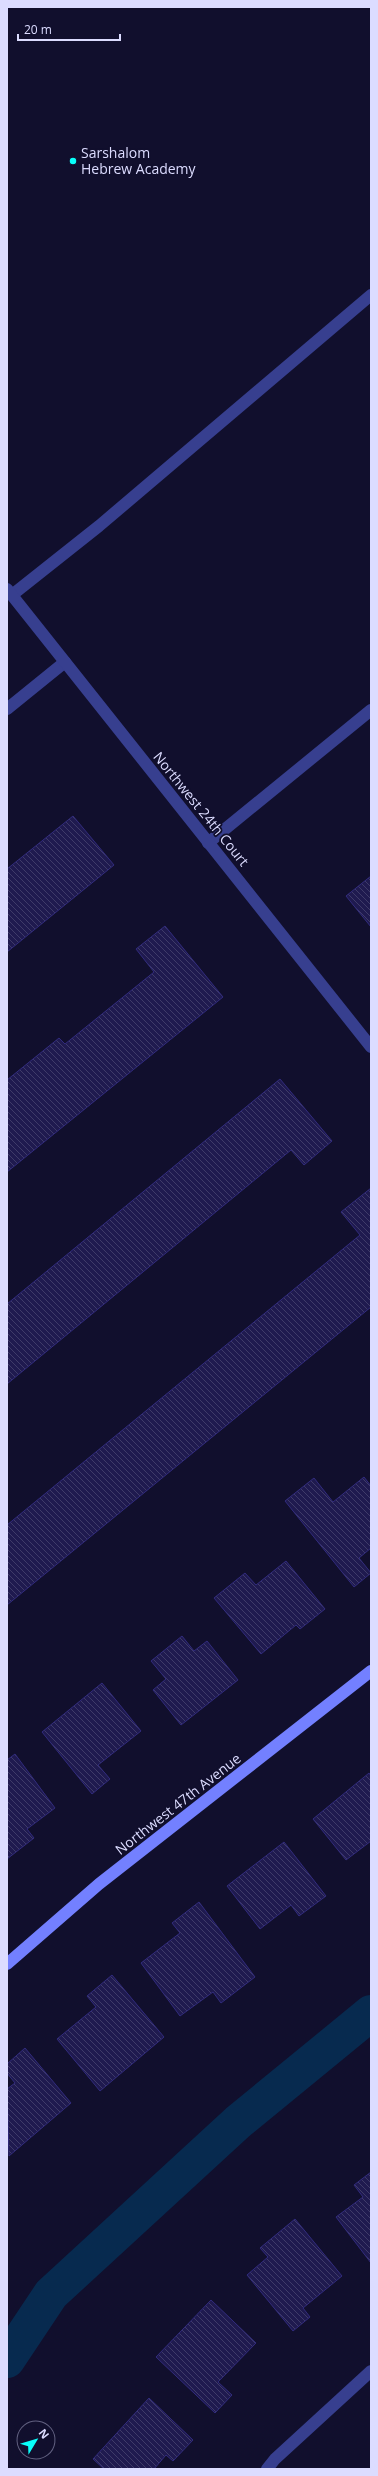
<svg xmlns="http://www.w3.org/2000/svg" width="378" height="2476" font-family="'Open Sans',sans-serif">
	<defs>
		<pattern id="building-back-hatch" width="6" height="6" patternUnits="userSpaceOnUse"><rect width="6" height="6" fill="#1f1a4f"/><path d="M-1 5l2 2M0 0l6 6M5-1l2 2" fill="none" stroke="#3f3b69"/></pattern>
	</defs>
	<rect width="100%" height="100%" fill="#110f2d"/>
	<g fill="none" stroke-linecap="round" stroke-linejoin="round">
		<polyline stroke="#072a4f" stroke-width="36" points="7,2360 51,2294 238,2122 371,2013"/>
	</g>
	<g fill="url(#building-back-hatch)" stroke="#312b7d">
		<polygon points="73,816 114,865 7,952 7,869"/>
		<polygon points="371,876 371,927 346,896"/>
		<polygon points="165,926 223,997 7,1172 7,1080 59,1038 65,1044 154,972 136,949"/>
		<polygon points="280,1079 332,1141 304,1165 291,1150 7,1384 7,1304"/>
		<polygon points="371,1188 371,1307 7,1605 7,1525 360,1235 341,1212"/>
		<polygon points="364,1477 371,1486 371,1548 359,1558 371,1573 354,1587 285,1501 314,1478 333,1502"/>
		<polygon points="286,1561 325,1609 300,1629 296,1625 261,1654 214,1598 245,1573 256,1585"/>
		<polygon points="182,1636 194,1651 207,1641 238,1680 181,1725 153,1690 166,1679 151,1661"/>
		<polygon points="102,1683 141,1731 98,1765 110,1779 92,1794 42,1732"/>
		<polygon points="15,1754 55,1808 27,1829 34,1838 7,1859 7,1760"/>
		<polygon points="369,1773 371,1776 371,1841 346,1860 313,1819"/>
		<polygon points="284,1842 326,1896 299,1916 291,1905 260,1929 227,1886"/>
		<polygon points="199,1902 255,1977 221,2003 213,1992 180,2016 141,1963 180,1933 172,1923"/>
		<polygon points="112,1975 164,2037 100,2091 57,2039 96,2007 87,1996"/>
		<polygon points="25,2048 71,2103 9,2156 7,2089 15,2083 7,2073 7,2064"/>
		<polygon points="371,2172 371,2263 336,2217 363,2197 354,2185"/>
		<polygon points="295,2219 342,2276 303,2308 310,2317 293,2331 247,2275 268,2257 260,2248"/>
		<polygon points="211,2300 256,2343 218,2382 232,2395 215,2413 156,2357"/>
		<polygon points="149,2398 193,2440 173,2461 166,2455 154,2469 104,2469 93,2459"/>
	</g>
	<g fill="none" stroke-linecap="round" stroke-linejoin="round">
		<g stroke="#373f8f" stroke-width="12">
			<polyline points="12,595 99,526 371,295"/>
			<polyline points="7,709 65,662"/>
			<polyline points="208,843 371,710"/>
		</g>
		<g stroke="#373f8f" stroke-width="12">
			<polyline points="7,589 371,1047"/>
			<polyline points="267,2469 275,2459 371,2371"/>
		</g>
		<polyline stroke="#7380ff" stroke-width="12" points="7,1964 99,1884 371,1671"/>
	</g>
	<circle fill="#08fffa" stroke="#110f2d" stroke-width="1.5" cx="73" cy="161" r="4"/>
	<g text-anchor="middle" stroke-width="3.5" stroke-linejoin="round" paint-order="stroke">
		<g font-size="14" fill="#dcdcff" stroke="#110f2d" text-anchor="start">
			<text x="81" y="158">Sarshalom<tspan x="81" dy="16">Hebrew Academy</tspan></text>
		</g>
		<g font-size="14" fill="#dcdcff" stroke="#110f2d">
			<text transform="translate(201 809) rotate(51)" y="5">Northwest 24th Court</text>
			<text transform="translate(178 1804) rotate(-38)" y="5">Northwest 47th Avenue</text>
		</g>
	</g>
	<rect width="378" height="2476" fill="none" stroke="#dcdcff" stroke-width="16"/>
	<g transform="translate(36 2440) rotate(52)"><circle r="19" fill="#110f2d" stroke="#626181"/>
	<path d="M0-3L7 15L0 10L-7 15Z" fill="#08fffa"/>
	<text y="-6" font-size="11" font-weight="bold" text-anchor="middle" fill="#dcdcff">N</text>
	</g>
	<path d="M18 34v6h102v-6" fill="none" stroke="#dcdcff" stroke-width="2"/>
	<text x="24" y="34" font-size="12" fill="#dcdcff" stroke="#110f2d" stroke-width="3" paint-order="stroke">20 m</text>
</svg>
